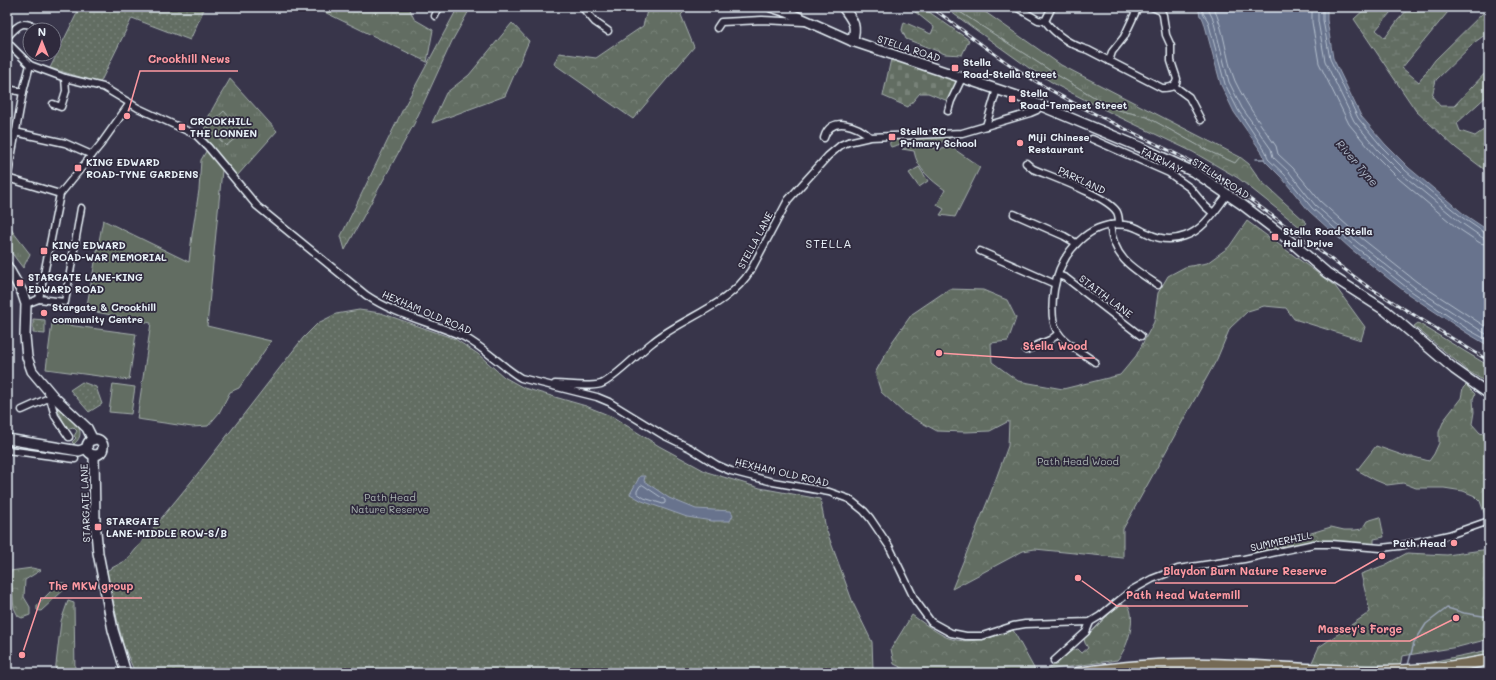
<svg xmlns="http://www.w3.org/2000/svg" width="1496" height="680" font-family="Mali,sans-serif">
	<defs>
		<pattern id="grass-tufts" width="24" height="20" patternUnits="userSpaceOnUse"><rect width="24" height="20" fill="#626d62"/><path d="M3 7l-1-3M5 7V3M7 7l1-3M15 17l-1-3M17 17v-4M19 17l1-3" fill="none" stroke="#788279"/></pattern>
		<pattern id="forest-crowns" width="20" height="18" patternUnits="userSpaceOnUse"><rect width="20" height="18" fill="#626d62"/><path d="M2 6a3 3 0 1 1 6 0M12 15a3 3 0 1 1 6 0" fill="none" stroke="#788279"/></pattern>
		<pattern id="wetland-marsh" width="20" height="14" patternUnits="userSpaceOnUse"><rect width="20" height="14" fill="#626d62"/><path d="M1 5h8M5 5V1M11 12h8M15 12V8" fill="none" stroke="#788279"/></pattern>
		<pattern id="cemetery-stones" width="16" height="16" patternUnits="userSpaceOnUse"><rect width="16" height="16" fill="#626d62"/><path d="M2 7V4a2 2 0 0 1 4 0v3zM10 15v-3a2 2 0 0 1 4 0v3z" fill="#788279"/></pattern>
		<pattern id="park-dots" width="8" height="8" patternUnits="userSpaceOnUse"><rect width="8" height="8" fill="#626d62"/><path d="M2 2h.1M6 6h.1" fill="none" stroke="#788279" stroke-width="1.8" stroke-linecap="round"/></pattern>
	</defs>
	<rect width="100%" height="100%" fill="#38354a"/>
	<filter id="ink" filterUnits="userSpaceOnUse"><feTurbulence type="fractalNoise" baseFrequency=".025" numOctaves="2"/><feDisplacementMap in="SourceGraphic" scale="8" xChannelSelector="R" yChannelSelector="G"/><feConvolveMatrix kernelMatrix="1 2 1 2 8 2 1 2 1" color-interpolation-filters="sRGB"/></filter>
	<g filter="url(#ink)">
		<g fill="url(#grass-tufts)" stroke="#a5afad">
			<polygon points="952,7 978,7 1061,65 1240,157 1235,163 1208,151 1147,117 1114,109 1057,75"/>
			<path d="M230,79l47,52 -40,45 -33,-40c-1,-17 18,-42 26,-57z"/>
			<polygon points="7,228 10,228 30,254 23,268 7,247"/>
			<path d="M58,405c10,10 33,25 16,39l-2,-2 4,-4 -2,-2 3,-5 -4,-4 -6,2 -10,-21z"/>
			<polygon points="1489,650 1489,654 1447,663 1425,666 1426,663"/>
		</g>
		<g fill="url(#forest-crowns)" stroke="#a5afad">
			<polygon points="314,7 409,7 414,19 433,30 427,62"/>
			<polygon points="458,7 471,7 452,41 414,124 345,250 341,236 404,107"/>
			<polygon points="648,7 689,7 681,15 694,47 633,119 554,64 559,53 596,58 643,26"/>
			<polygon points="909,7 922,7 969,40 962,55 945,54 906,39 902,30 904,22 931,34 934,27"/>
			<polygon points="944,7 952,7 1057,75 1114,109 1147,117 1208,151 1235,163 1240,157 1249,164 1261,181 1307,223 1301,228 1238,178 1193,152 1115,115 1058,86 1029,68"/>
			<polygon points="512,23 529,41 505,96 432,123 446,93 469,75"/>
			<path d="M956,135l-18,9 -27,-3 -20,6c-3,-4 0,-6 2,-9z"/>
			<polygon points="1247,221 1335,286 1365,327 1361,340 1294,319 1286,308 1264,306 1248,311 1230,328 1217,359 1123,529 1123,558 1035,549 1023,551 952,589 990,495 1008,446 1009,421 990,431 966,432 937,431 904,413 881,392 875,373 892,342 912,314 949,289 983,290 1007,300 1016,318 1008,341 991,343 992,362 1018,381 1063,389 1120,375 1136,356 1154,322 1158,293 1168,276 1185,267 1207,263 1229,247"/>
			<polygon points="1418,323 1489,366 1489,384 1468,371 1414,326"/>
			<polygon points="1466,385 1475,394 1473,399 1474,412 1472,424 1480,433 1489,436 1489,517 1486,518 1480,501 1475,496 1463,491 1444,488 1416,488 1403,483 1387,485 1375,480 1357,470 1376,446 1408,457 1414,457 1429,461 1434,454 1439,443 1439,432 1444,420 1461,398 1463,388"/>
			<polygon points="1380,517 1384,537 1374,539 1374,545 1319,540 1251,555 1255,549 1281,544 1291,539 1331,527 1344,530 1355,530 1362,529 1367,521"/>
			<polygon points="1489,549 1489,639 1458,647 1402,656 1399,673 1307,673 1319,647 1370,612 1361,574 1385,565 1407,553 1447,555"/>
			<polygon points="32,568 41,570 25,580 24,597 30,607 30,615 22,618 18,616 14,608 10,571"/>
			<polygon points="59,583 65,583 67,587 41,611 37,610 37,605"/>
			<polygon points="68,601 74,603 75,673 55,673 61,621"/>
			<path d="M1121,604l7,1c9,14 -1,45 -11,55l-70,10 26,-20 5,-1 4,4 6,-5 -3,-5 -1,-4 33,-33z"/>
			<path d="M912,615c10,7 22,16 34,22 21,9 47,0 67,-7l23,42 -121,1 -6,-2 -15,-7 -3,-15z"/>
		</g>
		<polygon fill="url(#wetland-marsh)" stroke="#a5afad" points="1367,7 1395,7 1376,30 1385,38 1398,20 1410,7 1452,7 1402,68 1419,82 1435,60 1489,7 1489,32 1475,42 1436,80 1432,96 1440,106 1454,106 1489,69 1489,94 1457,123 1460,131 1475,136 1489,126 1489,173 1456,148 1416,111 1354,19"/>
		<polygon fill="url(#cemetery-stones)" stroke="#a5afad" points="891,59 959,80 948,101 928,93 920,93 908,107 883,96"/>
		<g fill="url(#park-dots)" stroke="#a5afad">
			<polygon points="80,7 205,7 190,40 132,18 100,83 50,68"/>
			<path d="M224,111l19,21 -17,14 -18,-19c5,-7 10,-10 16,-16z"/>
			<polygon points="359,310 381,313 455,339 478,354 504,377 524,388 586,406 613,417 659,446 707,472 760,488 820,499 826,529 853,603 872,642 873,669 862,673 135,673 123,644 106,571 127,560 195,477 303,338 318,323 336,314"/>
			<polygon points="33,319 45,320 45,334 33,333"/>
			<polygon points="82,382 96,387 102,404 89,412 70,390"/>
		</g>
		<g fill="#626d62" stroke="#a5afad">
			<path d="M913,146l29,3 9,-2 29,20 -25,50 -15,-2 4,-6 -7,-4 8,-15c-14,-10 -28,-21 -31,-39l-12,-2z"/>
			<polygon points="208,148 216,158 222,170 207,326 271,341 239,388 230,392 219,413 208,426 192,427 137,419 151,323 86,310 103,220 189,262 192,235 199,190 201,160"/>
			<polygon points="919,167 928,181 919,187 909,173"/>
			<polygon points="52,323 136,334 129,380 46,369"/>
			<polygon points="113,384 135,387 131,414 109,412"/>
		</g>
		<g fill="#67738d" stroke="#9ba5b8">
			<polygon points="1198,7 1327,7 1327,20 1333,58 1361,116 1385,144 1409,168 1465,215 1489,231 1489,346 1467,333 1408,294 1351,249 1309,211 1282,178 1265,161 1263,154 1234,112 1221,85 1204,22 1202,17 1200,16"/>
			<polygon points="640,476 645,476 644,481 669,498 696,509 731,511 733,515 730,521 712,521 687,517 642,501 630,494"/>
		</g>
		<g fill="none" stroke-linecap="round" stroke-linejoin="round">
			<g stroke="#b4bfcd" stroke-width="1">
				<polyline points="1202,7 1203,13 1208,21 1225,84 1238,110 1266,152 1268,159 1285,175 1312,208 1353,245 1411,291 1469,330 1489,341"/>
				<polyline points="1207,7 1213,19 1229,82 1242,108 1271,149 1273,157 1289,172 1315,205 1357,242 1414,287 1489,336"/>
				<path d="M1213,7c12,22 12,50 22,74 11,23 26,44 41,65l2,8 15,14 27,33 40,36 57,45 72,47"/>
				<polyline points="1312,7 1312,22 1319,63 1349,124 1374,154 1399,179 1456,227 1480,243 1489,245"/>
				<polyline points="1318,7 1318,21 1325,61 1354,121 1378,150 1403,175 1460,222 1483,238 1489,239"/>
				<polyline points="1323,7 1323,20 1330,59 1358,118 1382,147 1406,171 1463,218 1485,233 1489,234"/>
				<polygon points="643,485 665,500 665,503 663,504 644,498 637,493 637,491 640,486"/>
			</g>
			<g stroke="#9ba5b8" stroke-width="1.5">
				<polyline points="1256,159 1264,159"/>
				<polyline points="1408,665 1414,643 1426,624 1447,608 1464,613 1489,617"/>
			</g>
			<g stroke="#e8f1f8" stroke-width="9">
				<g id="street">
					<polyline points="582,7 595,22 608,31"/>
					<path d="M1016,7l22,13 7,1c11,14 26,24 43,29l74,38c8,0 14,-1 15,-9l-6,-18v-15l-5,-11 -3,-20 -2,-4 -9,-4"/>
					<polyline points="435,16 439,7"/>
					<polyline points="1045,21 1052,7"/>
					<polyline points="717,28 721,22 762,20 804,22"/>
					<path d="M7,37c14,-15 14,-16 34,-8"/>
					<path d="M7,42l23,23 35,13 38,9 35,21 58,27 12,12 49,59 109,89c31,21 65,27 98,42 21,11 37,29 57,41l76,19 12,5 54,33 27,13 27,17 14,6 42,11 56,10 20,7 15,12 6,7 19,28 26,54 16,22 20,11 15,3h16l31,-10 12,-2 65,-2 10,-6 32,-26 20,-11 26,-10 66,-10 70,-15h17l50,4 18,-2 50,-11 40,-14"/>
					<polyline points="1109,61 1112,52 1124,37 1138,7"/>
					<polyline points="1174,86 1189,97 1201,120"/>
					<polyline points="7,89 23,92"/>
					<polyline points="53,104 61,107 66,91 65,78"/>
					<polyline points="948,111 951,101 962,78"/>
					<polyline points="986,126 997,89"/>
					<polyline points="15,132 65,143 92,155"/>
					<path d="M824,138c7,-24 34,-12 46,-1"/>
					<polyline points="1092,139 1169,173 1190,188 1205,206 1213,213"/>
					<path d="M1026,163l7,6c19,8 74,27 84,43 2,4 2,8 2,12"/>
					<polyline points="7,178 60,194"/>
					<polyline points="7,180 23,92 30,65"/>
					<polyline points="1014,214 1064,236 1076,243"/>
					<path d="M1110,225c4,34 22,43 48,60"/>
					<polyline points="980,251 1055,284"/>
					<polyline points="1058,275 1066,278 1141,336"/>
					<polyline points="39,299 65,302 81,208"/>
					<polyline points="26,304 39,299 60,194 101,144 130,103"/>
					<polyline points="1026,350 1050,340 1058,334"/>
					<path d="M1095,362c-34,-24 -48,-26 -41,-72 6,-37 36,-73 77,-64 5,1 11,5 16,7 13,7 25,8 38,3 19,-6 31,-27 43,-42"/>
					<path d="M555,384c14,0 31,4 46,0 12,-4 40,-33 52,-42 31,-25 76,-36 98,-72l37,-70 40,-44 13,-11 7,-3 22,-5 92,-4 68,-20 7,-3 3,-5"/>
					<polyline points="50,398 55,416 69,437"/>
					<polyline points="22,410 53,396"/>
					<polyline points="7,450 75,459"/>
					<polyline points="1054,661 1086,632 1090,622"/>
				</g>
			</g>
			<g stroke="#e8f1f8" stroke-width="12">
				<g id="secondary">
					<polyline points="771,7 787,12 852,41 1020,97 1140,147 1196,173 1240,203 1290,241 1327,273 1386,311 1454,369 1489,394"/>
					<path d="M843,7c9,13 15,18 9,34"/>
					<polyline points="7,266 22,292 26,304 25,336 27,357 32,371 53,396 87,428 93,440"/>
					<polyline points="7,439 79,451 87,448"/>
					<circle cx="95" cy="447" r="8"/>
					<polyline points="94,455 95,521 98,553 113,630 126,673"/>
				</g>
			</g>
			<g stroke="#e8f1f8" stroke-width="13">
				<path id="primary" d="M1078,673c44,-6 88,-10 133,-9 93,3 186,16 278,-4"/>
			</g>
			<use href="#street" stroke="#2f2a3d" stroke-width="6"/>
			<use href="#secondary" stroke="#2f2a3d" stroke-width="9"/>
			<use href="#primary" stroke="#756a55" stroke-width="10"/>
			<g stroke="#e8f1f8" stroke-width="3">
				<path id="rail" d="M931,7c40,29 79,61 123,85 55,32 115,55 170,88l143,106 122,75"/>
			</g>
			<use href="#rail" stroke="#2f2a3d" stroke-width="1.5" stroke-dasharray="4.5" stroke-linecap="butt"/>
		</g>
	</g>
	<g fill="#ff9aa2" stroke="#2f2a3d" stroke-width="1.5">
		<rect x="951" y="64" width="8" height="8" rx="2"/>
		<rect x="1008" y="95" width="8" height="8" rx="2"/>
		<rect x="178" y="123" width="8" height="8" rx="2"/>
		<rect x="888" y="133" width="8" height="8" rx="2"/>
		<circle cx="1020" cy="143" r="4"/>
		<rect x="74" y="164" width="8" height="8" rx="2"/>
		<rect x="1271" y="233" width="8" height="8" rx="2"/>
		<rect x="40" y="247" width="8" height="8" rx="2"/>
		<rect x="16" y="279" width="8" height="8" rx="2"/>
		<circle cx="44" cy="313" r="4"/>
		<rect x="94" y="523" width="8" height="8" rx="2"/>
		<circle cx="1454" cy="543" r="4"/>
	</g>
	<g text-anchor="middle" stroke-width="3.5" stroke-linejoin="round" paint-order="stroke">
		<g font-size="10" fill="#e8f1f8" stroke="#2f2a3d">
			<text transform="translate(909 48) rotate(18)" y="4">STELLA ROAD</text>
			<text transform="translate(1162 160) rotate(26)" y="4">FAIRWAY</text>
			<text transform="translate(1221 178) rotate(33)" y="4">STELLA ROAD</text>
			<text transform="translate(1082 180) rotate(25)" y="4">PARKLAND</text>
			<text transform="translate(755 240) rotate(-62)" y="4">STELLA LANE</text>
			<text transform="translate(1106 296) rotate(37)" y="4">STAITH LANE</text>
			<text transform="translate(427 312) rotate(23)" y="4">HEXHAM OLD ROAD</text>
			<text transform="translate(782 472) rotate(13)" y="4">HEXHAM OLD ROAD</text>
			<text transform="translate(85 503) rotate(-92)" y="4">STARGATE LANE</text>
			<text transform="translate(1281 541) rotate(-12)" y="4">SUMMERHILL</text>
		</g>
		<g font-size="10" font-weight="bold" fill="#e8f1f8" stroke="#2f2a3d" text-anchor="start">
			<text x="963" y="66">Stella<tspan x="963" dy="12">Road-Stella Street</tspan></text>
			<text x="1020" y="97">Stella<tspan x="1020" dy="12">Road-Tempest Street</tspan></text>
			<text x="190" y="125">CROOKHILL<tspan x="190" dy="12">THE LONNEN</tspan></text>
			<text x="900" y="135">Stella RC<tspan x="900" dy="12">Primary School</tspan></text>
			<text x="1028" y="141">Miji Chinese<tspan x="1028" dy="12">Restaurant</tspan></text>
			<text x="86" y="166">KING EDWARD<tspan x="86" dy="12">ROAD-TYNE GARDENS</tspan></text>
			<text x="1283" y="235">Stella Road-Stella<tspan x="1283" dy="12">Hall Drive</tspan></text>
			<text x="52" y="249">KING EDWARD<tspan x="52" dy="12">ROAD-WAR MEMORIAL</tspan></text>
			<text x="28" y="281">STARGATE LANE-KING<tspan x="28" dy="12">EDWARD ROAD</tspan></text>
			<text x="52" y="311">Stargate &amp; Crookhill<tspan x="52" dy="12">community Centre</tspan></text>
			<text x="106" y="525">STARGATE<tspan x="106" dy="12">LANE-MIDDLE ROW-S/B</tspan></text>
			<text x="1446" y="547" text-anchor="end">Path Head</text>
		</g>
		<g font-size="10" fill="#acb6b4" stroke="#2f2a3d">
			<text x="1078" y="465">Path Head Wood</text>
			<text x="390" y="501">Path Head<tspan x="390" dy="12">Nature Reserve</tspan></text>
		</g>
		<g font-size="11" font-style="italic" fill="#aeb8c8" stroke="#2f2a3d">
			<text transform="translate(1357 163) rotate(49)" y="4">River Tyne</text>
		</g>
		<g font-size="12" letter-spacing="1" fill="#e8f1f8" stroke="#2f2a3d">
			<text x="829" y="248">STELLA</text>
		</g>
	</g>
	<path fill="none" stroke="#ff9aa2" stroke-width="1.5" d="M127 116L140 71H238M939 353L1015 358H1095M1382 556L1335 583H1155M22 655L41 598H142M1078 578L1117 606H1248M1456 618L1410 641H1310"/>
	<g fill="#ff9aa2" stroke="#2f2a3d" stroke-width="1.5">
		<circle cx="127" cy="116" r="4"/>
		<circle cx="939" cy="353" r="4"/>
		<circle cx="1382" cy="556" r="4"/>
		<circle cx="22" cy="655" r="4"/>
		<circle cx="1078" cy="578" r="4"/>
		<circle cx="1456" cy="618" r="4"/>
	</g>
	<g font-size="11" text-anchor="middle" font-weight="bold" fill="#ff9aa2" stroke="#2f2a3d" stroke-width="3.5" stroke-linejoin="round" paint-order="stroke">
		<text x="189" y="63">Crookhill News</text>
		<text x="1055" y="350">Stella Wood</text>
		<text x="1245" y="575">Blaydon Burn Nature Reserve</text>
		<text x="91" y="590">The MKW group</text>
		<text x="1183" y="599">Path Head Watermill</text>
		<text x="1360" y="633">Massey's Forge</text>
	</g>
	<rect width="1496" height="680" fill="none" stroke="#2f2a3d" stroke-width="24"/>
	<rect x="12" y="12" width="1472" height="656" fill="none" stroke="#e8f1f8" stroke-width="1.5" filter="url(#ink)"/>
	<g transform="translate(42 42)"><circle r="19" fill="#2f2a3d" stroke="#797a88"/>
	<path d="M0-3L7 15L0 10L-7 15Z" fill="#ff9aa2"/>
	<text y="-6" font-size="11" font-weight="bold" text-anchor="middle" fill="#e8f1f8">N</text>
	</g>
</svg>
